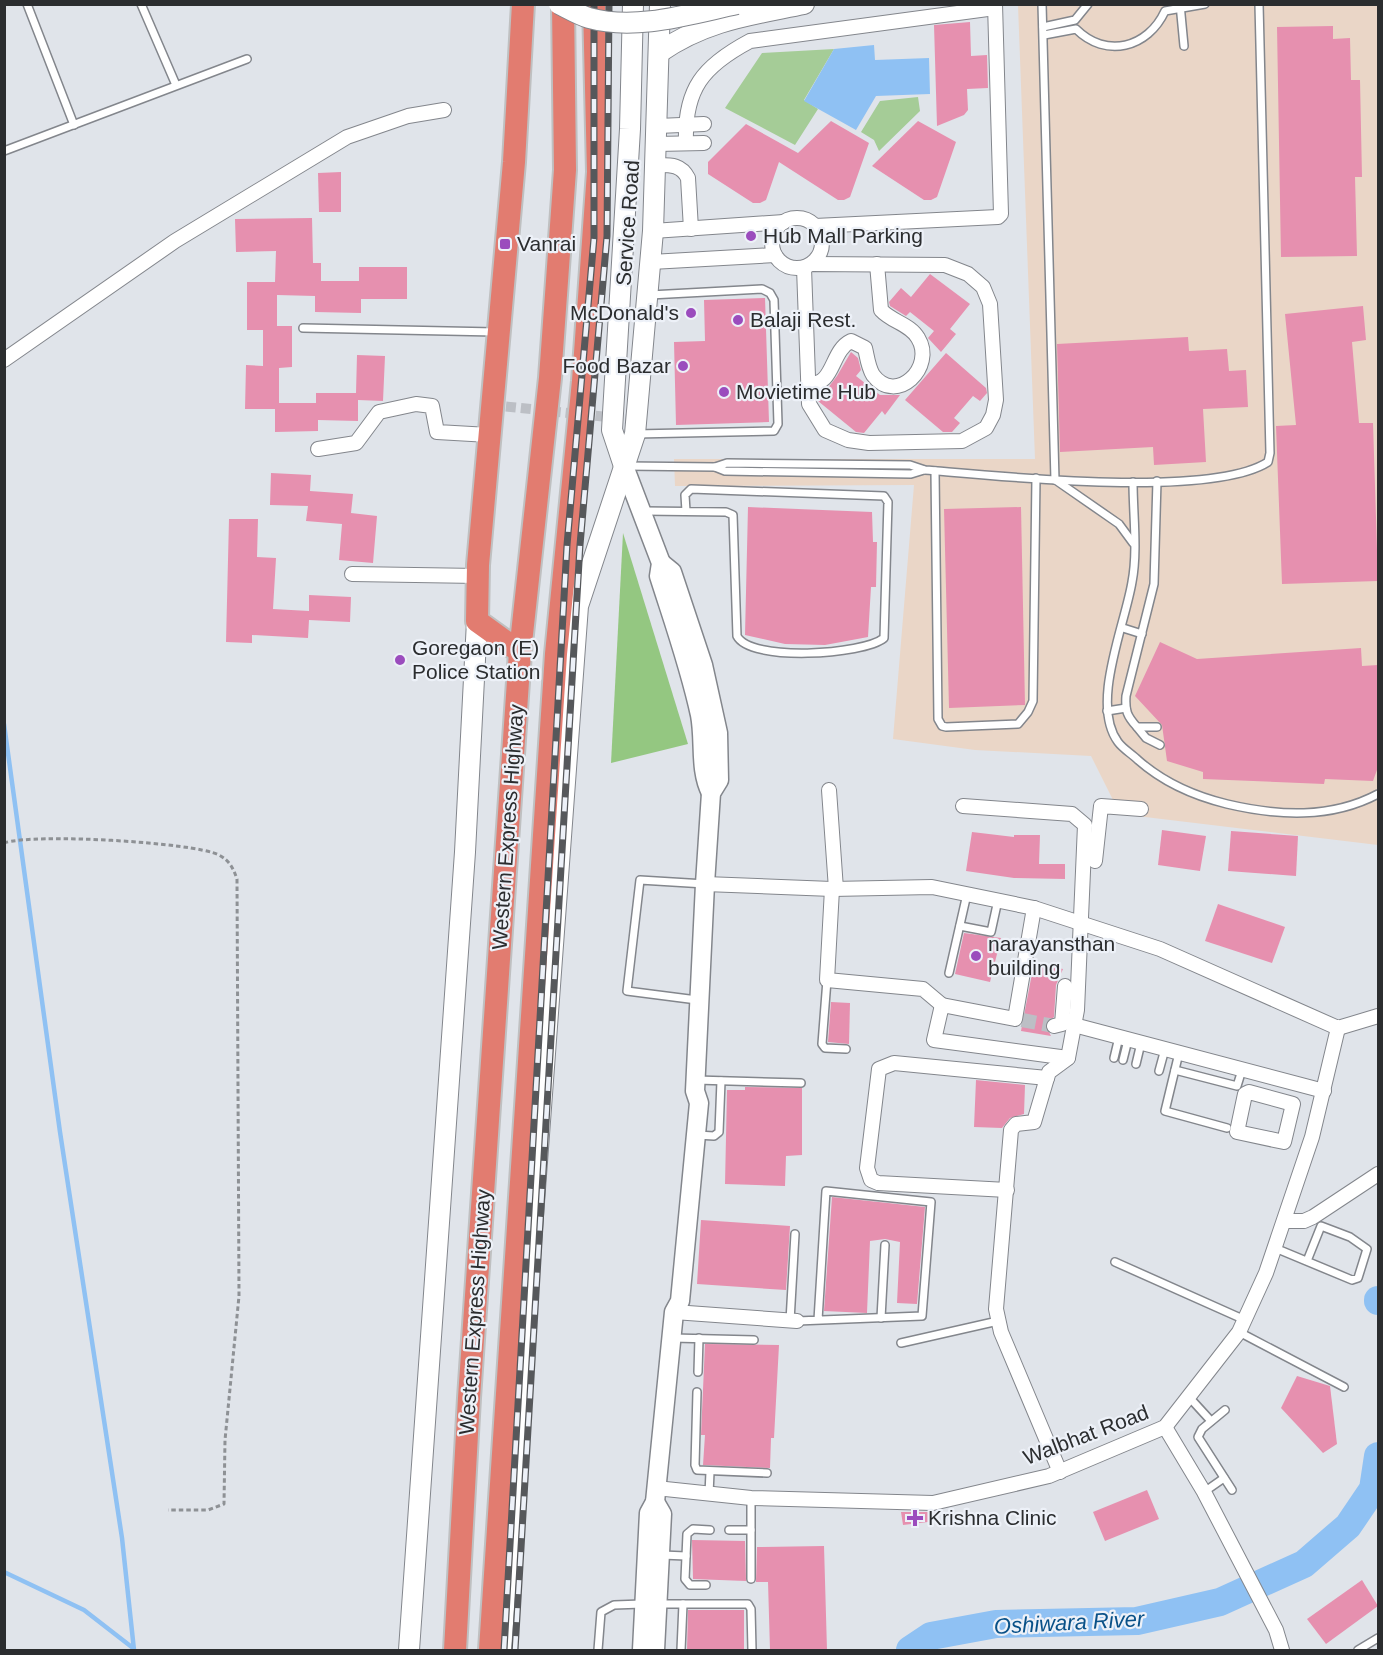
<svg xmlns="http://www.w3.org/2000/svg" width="1383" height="1655" font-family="Arial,sans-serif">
	<rect width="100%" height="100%" fill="#e0e4ea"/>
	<polygon fill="#ead6c7" points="1018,5 1378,5 1378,845 1120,814 1091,756 975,750 893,739 914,485 675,486 674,459 1035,459"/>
	<g fill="#a5cc97">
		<polygon points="834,49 804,100 818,109 795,145 725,108 762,53"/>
		<polygon points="918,97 920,111 879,151 874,140 861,132 880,101"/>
	</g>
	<polygon fill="#94c781" points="623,533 688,744 611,763"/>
	<polygon fill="#8fc1f3" points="874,45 875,60 929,58 930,94 876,96 856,130 804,101 834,49"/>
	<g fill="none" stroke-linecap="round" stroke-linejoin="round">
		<g stroke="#8fc1f3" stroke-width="4.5">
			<polyline points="4,724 60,1132 122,1538 134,1650"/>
			<polyline points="4,1572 84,1610 133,1648"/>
		</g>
		<g stroke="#8fc1f3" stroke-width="28">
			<polyline points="1378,1300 1378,1301"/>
			<polyline points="910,1650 931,1636 996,1624 1137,1621 1220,1602 1304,1564 1348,1526 1373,1489 1378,1456"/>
		</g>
	</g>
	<g fill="#e690af">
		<polygon points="970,22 971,56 987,55 988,88 967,89 968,110 964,115 937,126 934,25"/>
		<polygon points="1333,26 1333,39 1350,38 1351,80 1360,80 1362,177 1355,177 1357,256 1281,257 1277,27"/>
		<polygon points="831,121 869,143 850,197 844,200 838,200 779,162 766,200 760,203 753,203 708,174 708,162 746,124 798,153"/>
		<polygon points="918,121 956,142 937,197 931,200 924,200 872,166"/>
		<polygon points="341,172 341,212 319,212 318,173"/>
		<polygon points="312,218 313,263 321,263 321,281 359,281 359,267 407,267 407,299 361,299 361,313 315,312 315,296 277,295 277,326 292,326 292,367 279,368 279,403 316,403 316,393 356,393 357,355 385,356 383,401 358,400 358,421 318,420 318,431 275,432 275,409 245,409 246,365 263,366 263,330 247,330 247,282 275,282 276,251 236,252 235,219"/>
		<polygon points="930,274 970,304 950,329 956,334 941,352 928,338 934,331 910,312 906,316 890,306 889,302 901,288 911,297"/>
		<polygon points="765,298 769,422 676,425 674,342 705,341 704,300"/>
		<polygon points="1363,306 1366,340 1352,342 1359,423 1373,423 1378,581 1282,584 1276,426 1296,425 1285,314"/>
		<polygon points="1188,337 1189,351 1227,349 1229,371 1246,370 1248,407 1203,409 1206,462 1154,465 1153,447 1060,452 1057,344"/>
		<polygon points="851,352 858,358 861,370 856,376 880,395 900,395 885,415 882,411 864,433 856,432 818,401 837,376"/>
		<polygon points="946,353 986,388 987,393 980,401 973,396 954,418 960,423 952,432 943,432 905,400"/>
		<polygon points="271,473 311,475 310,491 353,494 351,513 377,516 373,563 339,560 342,524 306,521 308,506 270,505"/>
		<polygon points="748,507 872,512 873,542 877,542 876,587 871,587 868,637 825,645 785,644 745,635"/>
		<polygon points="1021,507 1025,705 949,708 944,509"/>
		<polygon points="229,519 258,519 257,557 276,558 273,609 309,611 309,595 351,597 350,622 309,620 308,638 252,635 252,643 226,642"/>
		<polygon points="1160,642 1197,659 1361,648 1362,666 1378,665 1378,767 1373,781 1325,779 1324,784 1203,779 1203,772 1167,761 1162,725 1135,696"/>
		<polygon points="1162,830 1206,836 1200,871 1158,865"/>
		<polygon points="1231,831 1298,836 1296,876 1228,871"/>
		<polygon points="972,832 1014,837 1014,835 1040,835 1039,864 1065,864 1065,879 1014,878 966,871"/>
		<polygon points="1218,904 1285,927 1272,963 1205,941"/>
		<polygon points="964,933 1001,938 990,982 955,974"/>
		<polygon points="1034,963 1063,969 1056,985 1054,1017 1045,1024 1051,1036 1021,1031"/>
		<polygon points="831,1002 850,1003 849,1044 828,1042"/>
		<polygon points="976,1080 1025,1085 1024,1114 1010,1118 1002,1128 974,1127"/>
		<polygon points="745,1087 802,1088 802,1155 786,1156 785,1186 725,1184 727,1090 745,1090"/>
		<polygon points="832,1197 925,1207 917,1304 897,1303 900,1242 885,1239 870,1241 867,1313 824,1311"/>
		<polygon points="701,1220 790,1226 786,1290 697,1284"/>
		<polygon points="705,1344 779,1345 774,1438 771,1438 770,1468 703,1465 705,1435 701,1435"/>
		<polygon points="1297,1376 1330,1386 1337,1444 1323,1453 1281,1408"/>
		<polygon points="1147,1490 1159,1519 1105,1541 1093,1512"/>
		<polygon points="901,1512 935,1512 936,1521 903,1525"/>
		<polygon points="692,1540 745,1541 746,1581 693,1579"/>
		<polygon points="824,1546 827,1650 770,1650 768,1582 756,1582 757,1547"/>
		<polygon points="1362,1580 1378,1606 1326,1644 1307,1619"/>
		<polygon points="688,1610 744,1610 744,1650 687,1650"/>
	</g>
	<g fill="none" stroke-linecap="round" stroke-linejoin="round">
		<polyline stroke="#bcbfc5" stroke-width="10" stroke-dasharray="10 5" stroke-linecap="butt" points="491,405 637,420"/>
		<polyline stroke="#bcbfc5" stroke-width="14" stroke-dasharray="14 7" stroke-linecap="butt" points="1022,1020 1054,1026"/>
		<g stroke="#83868c" stroke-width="10">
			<g id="service">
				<polyline points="27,4 74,125"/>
				<polyline points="141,4 176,85"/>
				<polyline points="1042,4 1055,480"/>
				<polyline points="1180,4 1184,46"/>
				<polyline points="1043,27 1075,20 1088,4"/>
				<path d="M1044,35l32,-6c30,30 72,19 89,-18l40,-7"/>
				<polyline points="4,151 247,59"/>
				<polyline points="303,328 495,332"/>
				<polyline points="636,434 774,431 778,424 774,300 770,293 762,289 650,295"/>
				<path d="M626,466l89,1 12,-4 183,2 15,5c73,6 285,29 343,-8l2,-9 -11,-449"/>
				<polyline points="715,467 725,471 911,474 924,470"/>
				<polyline points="935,471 938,719 942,726 946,727 1018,724 1028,712 1033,701 1036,478"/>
				<polyline points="1057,481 1119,524 1133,543"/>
				<path d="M1157,481l-3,103 -28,112c-1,15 1,20 11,31h20"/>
				<path d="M1133,482c0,32 5,69 -1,100 -7,43 -42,122 -14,160 5,7 14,12 20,18 26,23 56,36 89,44 51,12 104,15 151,-10"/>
				<path d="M644,511l82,1 7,3 4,121c13,26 126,19 147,2l4,-136 -4,-6 -193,-7 -6,6 1,16"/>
				<polyline points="1123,628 1142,634"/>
				<polyline points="1107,711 1126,708"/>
				<polyline points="1137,727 1146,738 1160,745"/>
				<polyline points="960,926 991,932 998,900"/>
				<polyline points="949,973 967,894"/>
				<polyline points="827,980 822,1044 825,1048 846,1049"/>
				<polyline points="697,1000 627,991 640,880 705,884"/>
				<polyline points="1179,1053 1165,1111 1227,1128"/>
				<polyline points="1114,1058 1119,1037"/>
				<polyline points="1123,1060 1128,1040"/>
				<polyline points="1136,1064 1141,1043"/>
				<polyline points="1175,1070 1237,1086 1242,1070"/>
				<polyline points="1159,1071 1165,1049"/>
				<polyline points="696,1080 801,1083"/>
				<polyline points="697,1135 714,1136 719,1132 721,1081"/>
				<polyline points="1275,1248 1352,1280 1358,1278 1367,1249 1350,1237 1321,1226 1307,1261"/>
				<polyline points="1115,1262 1245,1320"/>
				<polyline points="881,1318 885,1245"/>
				<polyline points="790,1321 795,1234"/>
				<polyline points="797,1321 922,1316 931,1202 826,1191 818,1320"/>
				<polyline points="1239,1332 1344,1387"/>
				<polyline points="673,1338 754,1340"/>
				<polyline points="901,1343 998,1321"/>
				<polyline points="698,1372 699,1338"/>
				<polyline points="697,1392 695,1465 697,1470 767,1473"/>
				<polyline points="1189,1397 1211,1421"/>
				<polyline points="1225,1410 1202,1429 1198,1437 1232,1490"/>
				<polyline points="1204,1492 1224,1478"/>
				<polyline points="709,1494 710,1472"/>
				<polyline points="751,1498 751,1579"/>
				<polyline points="729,1530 751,1530"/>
				<polyline points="662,1555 686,1556"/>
				<polyline points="706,1585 690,1585 685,1579 687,1534 693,1529 710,1530"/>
				<polyline points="659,1604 748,1604 751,1609 752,1650"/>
				<polyline points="598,1650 601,1612 614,1605 642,1604"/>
				<polyline points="681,1650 683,1604"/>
				<polyline points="1358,1650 1378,1638"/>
			</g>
		</g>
		<g stroke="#83868c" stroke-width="16">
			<g id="minor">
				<polyline points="658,126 704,124"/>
				<path d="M686,143c-2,-54 17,-77 64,-102l245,-33"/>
				<polyline points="657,144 704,143"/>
				<path d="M656,165c14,0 25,-1 32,13l3,51"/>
				<circle cx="797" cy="243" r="25"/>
				<polyline points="815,226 998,217 1001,214 995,4"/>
				<polyline points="653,231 784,222"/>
				<polyline points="651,262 775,255"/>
				<polyline points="804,268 809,404 825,430 848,440 869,443 962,441 986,428 993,415 996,400 990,304 983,287 968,274 945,265 812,264"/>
				<polyline points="4,360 175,241 347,137 408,116 444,110"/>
				<path d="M808,384c27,2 22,-33 43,-43l14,7c2,8 3,19 8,27 23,31 63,-8 45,-37 -8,-14 -26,-16 -37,-28l-4,-46"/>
				<polyline points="318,449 356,443 379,412 416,404 432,406 437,432 489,435"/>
				<polyline points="352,574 478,576"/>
				<polyline points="829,790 836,889"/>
				<polyline points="963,806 1072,814 1085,825 1077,1010 1068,1058 1049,1072 1047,1078 894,1063 879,1069 867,1168 871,1180 878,1183 1007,1190"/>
				<polyline points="1095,861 1101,806 1141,809"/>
				<polyline points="705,884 832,889 932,887 1034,908 1160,949 1338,1028 1378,1016"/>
				<polyline points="832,889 827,980 923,989 942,1005"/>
				<polyline points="1034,908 1015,1019 942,1005 934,1040 1068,1058"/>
				<polyline points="1074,1025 1324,1091"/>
				<polyline points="1054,1026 1062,1024 1065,986"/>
				<polyline points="1047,1078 1034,1122 1016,1124 1011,1130 996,1309 1001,1332 1060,1472"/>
				<polygon points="1249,1092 1293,1104 1284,1142 1237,1132 1245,1094"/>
				<polyline points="1285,1221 1304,1221 1313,1217 1378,1174"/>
				<polyline points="674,1312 797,1321"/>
				<polyline points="1165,1427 1204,1492 1276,1630 1282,1650"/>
				<polyline points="656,1488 751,1498 933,1503 1049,1476 1165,1427 1239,1332 1266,1273 1312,1137 1338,1028"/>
			</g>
		</g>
		<g stroke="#83868c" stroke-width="21">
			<g id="tertiary">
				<path d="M624,466l37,97 -2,13c15,47 31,92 41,139 5,26 -1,55 11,78"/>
				<polyline points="655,1502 662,1514 655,1650"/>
				<polyline points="642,1650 649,1513 655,1502 674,1312 680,1301 699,1103 695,1091 705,884 711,793 719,780 718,733 703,665 672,572 661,563"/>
			</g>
		</g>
		<g stroke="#83868c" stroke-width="22">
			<g id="secondary">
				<path d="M660,52c46,-32 91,-37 144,-48"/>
				<polyline points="624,466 612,430 630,129 633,4"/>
				<polyline points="409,1650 465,852 477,621"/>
				<polyline points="501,1650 578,606 635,434 653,231 660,4"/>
			</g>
		</g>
		<g stroke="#bfc0c1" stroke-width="26">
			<g id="trunk">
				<polyline points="520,652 477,621 478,565 514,162 523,4"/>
				<polyline points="455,1650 469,1398 520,652 550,378 565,170 563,4"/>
				<polyline points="490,1650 556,654 583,381 598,172 594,4"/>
			</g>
		</g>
		<path stroke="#8e9195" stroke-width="3" stroke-dasharray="4.5 3" stroke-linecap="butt" d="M4,843c28,-10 189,-1 215,12 11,6 14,13 18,24l2,417 -14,144 -1,64 -16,6h-40"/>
		<use href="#service" stroke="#fff" stroke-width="7"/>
		<use href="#minor" stroke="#fff" stroke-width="14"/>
		<use href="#tertiary" stroke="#fff" stroke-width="18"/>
		<use href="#secondary" stroke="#fff" stroke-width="20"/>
		<use href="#trunk" stroke="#e27c70" stroke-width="22"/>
		<g stroke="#56585b" stroke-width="7">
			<g id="rail">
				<polyline points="504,1650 567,545 594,238 594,4"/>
				<polyline points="515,1650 580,545 607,236 609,4"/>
			</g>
		</g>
		<use href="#rail" stroke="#edf1f8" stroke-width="4.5" stroke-dasharray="14" stroke-linecap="butt"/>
		<g stroke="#83868c" stroke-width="22" stroke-linecap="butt">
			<path id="secondary-bridge" d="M559,4c10,5 20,11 30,14 47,13 101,-4 148,-14"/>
		</g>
		<use href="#secondary-bridge" stroke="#fff" stroke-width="20"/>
	</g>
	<g fill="#9b4cbd" stroke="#edf1f8" stroke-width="2">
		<circle cx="751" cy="236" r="6"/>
		<rect x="499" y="238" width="12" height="12" rx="3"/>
		<circle cx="691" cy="313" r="6"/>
		<circle cx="738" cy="320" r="6"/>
		<circle cx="683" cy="366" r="6"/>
		<circle cx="724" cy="392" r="6"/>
		<circle cx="400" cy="660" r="6"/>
		<circle cx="976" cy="956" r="6"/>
		<path d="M912 1509h6v6h6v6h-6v6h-6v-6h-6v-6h6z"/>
	</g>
	<g text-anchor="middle" stroke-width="4.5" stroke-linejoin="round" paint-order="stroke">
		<g font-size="21" fill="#2b2d2f" stroke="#edf1f8">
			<text transform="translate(628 223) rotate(-86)" y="7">Service Road</text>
			<text transform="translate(508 827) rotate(-86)" y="7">Western Express Highway</text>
			<text transform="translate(475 1312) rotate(-86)" y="7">Western Express Highway</text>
			<text transform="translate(1086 1435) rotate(-21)" y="7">Walbhat Road</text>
		</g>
		<g font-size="21" fill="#2b2d2f" stroke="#edf1f8" text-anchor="start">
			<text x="763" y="243">Hub Mall Parking</text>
			<text x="517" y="251">Vanrai</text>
			<text x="679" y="320" text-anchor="end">McDonald's</text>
			<text x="750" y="327">Balaji Rest.</text>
			<text x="671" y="373" text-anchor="end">Food Bazar</text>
			<text x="736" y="399">Movietime Hub</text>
			<text x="412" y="655">Goregaon (E)<tspan x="412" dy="24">Police Station</tspan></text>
			<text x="988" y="951">narayansthan<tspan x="988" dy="24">building</tspan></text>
			<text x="928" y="1525">Krishna Clinic</text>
		</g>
		<g font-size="22" font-style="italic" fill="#095188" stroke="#edf1f8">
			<text transform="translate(1069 1622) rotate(-3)" y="8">Oshiwara River</text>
		</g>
	</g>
	<rect width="1383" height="1655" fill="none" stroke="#2b2d2f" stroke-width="12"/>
</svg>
